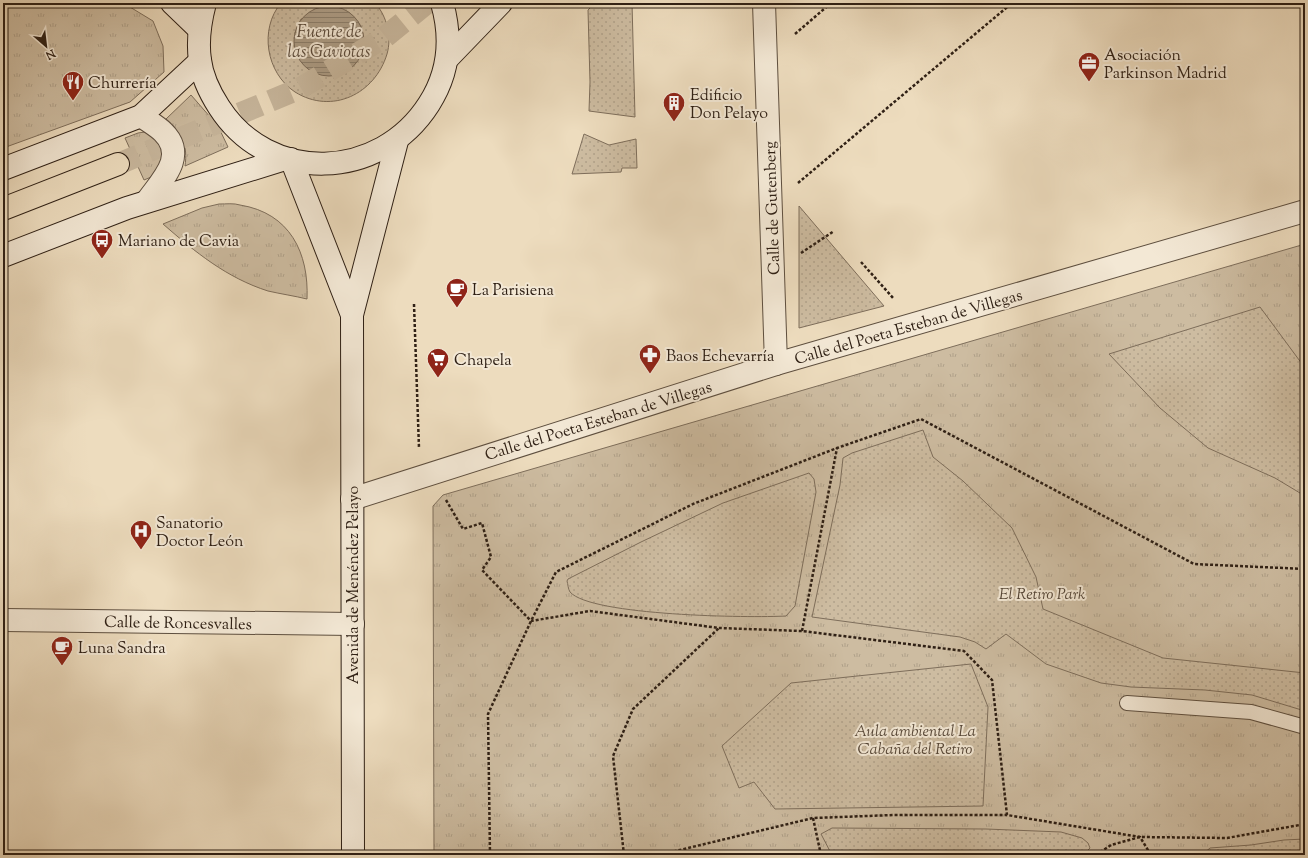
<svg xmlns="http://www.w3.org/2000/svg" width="1308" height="858" font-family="'Sorts Mill Goudy',serif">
	<defs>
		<pattern id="park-tufts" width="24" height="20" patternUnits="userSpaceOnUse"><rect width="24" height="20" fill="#cdbca1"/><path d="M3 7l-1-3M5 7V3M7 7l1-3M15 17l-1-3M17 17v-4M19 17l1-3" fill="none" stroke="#b0a18a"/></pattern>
		<pattern id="garden-dots" width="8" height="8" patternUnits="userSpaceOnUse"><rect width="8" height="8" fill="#cdbca1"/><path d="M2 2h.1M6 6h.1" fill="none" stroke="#b0a18a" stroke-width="1.8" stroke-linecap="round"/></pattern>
		<pattern id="water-rules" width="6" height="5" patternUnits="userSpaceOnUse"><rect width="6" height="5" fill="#ac9c85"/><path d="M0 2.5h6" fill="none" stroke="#8c7f6c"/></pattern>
	</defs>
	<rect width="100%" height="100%" fill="#eddcbe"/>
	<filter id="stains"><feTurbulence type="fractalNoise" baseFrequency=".005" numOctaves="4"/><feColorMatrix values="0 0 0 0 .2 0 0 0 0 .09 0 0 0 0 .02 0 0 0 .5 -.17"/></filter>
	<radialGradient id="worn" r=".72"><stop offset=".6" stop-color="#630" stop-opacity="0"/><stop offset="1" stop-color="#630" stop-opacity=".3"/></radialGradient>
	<g fill="url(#park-tufts)" stroke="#7e6e5b">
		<polygon points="3,3 125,4 153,21 163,46 164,72 130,102 6,147 3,127"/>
		<path d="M191,95l27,31 10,21 -43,19c3,-20 -3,-34 -19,-47z"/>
		<polygon points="145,132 153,134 166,154 156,175 144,180 125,138 138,133"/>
		<path d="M219,204c7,0 15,-1 21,1 50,8 69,48 67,94 -12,-3 -26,-5 -39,-8 -41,-13 -73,-39 -105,-67l39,-16z"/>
		<polygon points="1305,244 1305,855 434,855 433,506 443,495"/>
	</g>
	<g fill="url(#garden-dots)" stroke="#7e6e5b" fill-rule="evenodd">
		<path d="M281,3h94c12,13 17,34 12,51 -12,40 -55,61 -92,38 -29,-19 -36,-63 -14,-89zM350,13l11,13 -7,39c-14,12 -31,13 -47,3l-12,-35 6,-14z"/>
		<polygon points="595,3 632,3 635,117 589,111 590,82 588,10"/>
		<polygon points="584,134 609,145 636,139 637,168 622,168 621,172 572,174"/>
		<polygon points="799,206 884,306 799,328"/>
		<polygon points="1260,307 1305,368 1305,496 1275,478 1208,448 1160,408 1109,354"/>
		<polygon points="923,430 933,457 963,481 1012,528 1036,577 1043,609 1163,658 1305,673 1305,711 1252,695 1205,690 1131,687 1101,683 1046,664 1006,634 986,649 975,642 960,637 812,617 840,485 843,458 852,453"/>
		<path d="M809,473l5,6 2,13 -21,114 -9,10c-35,2 -195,0 -216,-24 -2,-3 -2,-8 -3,-11l1,-2 73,-37 82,-39z"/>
		<polygon points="971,664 988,707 983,806 775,809 754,782 739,788 722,746 791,683"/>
		<polygon points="832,828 986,829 1061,832 1082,838 1088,843 1090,848 1083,855 832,855 821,834"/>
		<polygon points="1305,839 1305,855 1203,854 1210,848 1251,845 1284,840"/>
	</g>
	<circle fill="url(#water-rules)" stroke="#7a6a58" cx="329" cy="41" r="35"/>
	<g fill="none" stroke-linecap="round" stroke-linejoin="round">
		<polyline stroke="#c7b69c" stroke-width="22" stroke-dasharray="22 11" stroke-linecap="butt" points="118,164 299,89 385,37 427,3"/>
		<g stroke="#5e4f3f" stroke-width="16">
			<polyline id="lane" points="1127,703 1251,712 1305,727"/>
		</g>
		<g stroke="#5e4f3f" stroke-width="24">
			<g id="street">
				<polyline points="764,3 776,364"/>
				<path d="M141,116c7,5 16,10 22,16 25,24 -2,49 -16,69"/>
				<polyline points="352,499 776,364 1305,211"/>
				<polyline points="3,620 353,624"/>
			</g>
		</g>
		<g stroke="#2f2015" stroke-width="24">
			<g id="secondary">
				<polyline points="172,3 199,29"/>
				<path d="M205,3c-5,19 -8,37 -5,57 2,17 10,33 19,47 50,78 161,74 210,-3 20,-31 23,-66 13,-101"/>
				<polyline points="447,59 501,3"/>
				<polyline points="291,159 352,315"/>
				<polyline points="3,169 141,116 200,61"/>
				<polyline points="3,256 127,208 285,159"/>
				<polyline points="353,855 352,315 397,141"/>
			</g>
		</g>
		<g stroke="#2f2015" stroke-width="24">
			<polyline id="primary" points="3,209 118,164"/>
		</g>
		<g stroke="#2f2015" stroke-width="2.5" stroke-dasharray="3 2" stroke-linecap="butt">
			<polyline points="795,34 831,3"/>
			<polyline points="798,183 1012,3"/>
			<polyline points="801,253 834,231"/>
			<polyline points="861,262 894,299"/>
			<polyline points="414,304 419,448"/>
			<polyline points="446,500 463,529 482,523 491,557 482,570 531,621 590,611 719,628 802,631 964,651 992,680 1007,815 1140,837 1151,855"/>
			<polyline points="802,631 837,448"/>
			<polyline points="813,818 821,855"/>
			<polyline points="490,855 488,714 531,621 556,572 693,504 837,448 921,419 1194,564 1305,569"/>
			<polyline points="624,855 613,756 633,709 719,628"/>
			<polyline points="659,855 813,818 893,815 1007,815"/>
			<polyline points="1096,855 1111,845 1140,837 1227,838 1305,824"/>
		</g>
		<use href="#lane" stroke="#f3e8d5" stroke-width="14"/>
		<use href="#street" stroke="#f3e8d5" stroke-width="22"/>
		<use href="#secondary" stroke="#f3e8d5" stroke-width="22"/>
		<use href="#primary" stroke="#eddcbe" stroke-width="22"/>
	</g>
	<defs>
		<g id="office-pin" transform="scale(1.15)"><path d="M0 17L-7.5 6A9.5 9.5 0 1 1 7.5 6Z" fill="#8f2418" stroke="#f3e8d5"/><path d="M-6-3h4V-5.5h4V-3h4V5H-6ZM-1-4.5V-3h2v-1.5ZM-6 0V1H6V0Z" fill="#fff"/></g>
		<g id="restaurant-pin" transform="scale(1.15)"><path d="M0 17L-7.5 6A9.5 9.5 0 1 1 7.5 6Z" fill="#8f2418" stroke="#f3e8d5"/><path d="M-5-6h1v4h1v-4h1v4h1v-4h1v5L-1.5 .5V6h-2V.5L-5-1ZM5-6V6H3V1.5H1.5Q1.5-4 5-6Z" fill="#fff"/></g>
		<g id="building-pin" transform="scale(1.15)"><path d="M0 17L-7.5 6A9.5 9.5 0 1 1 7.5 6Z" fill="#8f2418" stroke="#f3e8d5"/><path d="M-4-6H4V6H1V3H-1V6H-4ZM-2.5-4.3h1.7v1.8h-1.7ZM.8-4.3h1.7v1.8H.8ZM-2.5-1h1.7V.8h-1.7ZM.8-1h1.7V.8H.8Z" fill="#fff"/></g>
		<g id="bus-pin" transform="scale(1.15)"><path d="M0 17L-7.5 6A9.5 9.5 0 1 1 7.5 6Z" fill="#8f2418" stroke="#f3e8d5"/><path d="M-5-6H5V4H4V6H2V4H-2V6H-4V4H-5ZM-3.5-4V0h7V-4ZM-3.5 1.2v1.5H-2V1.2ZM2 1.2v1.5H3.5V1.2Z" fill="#fff"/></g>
		<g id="cafe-pin" transform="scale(1.15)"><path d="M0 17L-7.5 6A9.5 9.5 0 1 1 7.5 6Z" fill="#8f2418" stroke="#f3e8d5"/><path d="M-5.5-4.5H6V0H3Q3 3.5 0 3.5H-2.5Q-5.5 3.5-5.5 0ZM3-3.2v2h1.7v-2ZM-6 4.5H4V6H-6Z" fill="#fff"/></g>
		<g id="pharmacy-pin" transform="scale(1.15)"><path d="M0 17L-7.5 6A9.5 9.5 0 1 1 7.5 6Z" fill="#8f2418" stroke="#f3e8d5"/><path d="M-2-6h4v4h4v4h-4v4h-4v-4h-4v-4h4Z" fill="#fff"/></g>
		<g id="supermarket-pin" transform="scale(1.15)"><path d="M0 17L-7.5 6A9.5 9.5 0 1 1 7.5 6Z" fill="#8f2418" stroke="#f3e8d5"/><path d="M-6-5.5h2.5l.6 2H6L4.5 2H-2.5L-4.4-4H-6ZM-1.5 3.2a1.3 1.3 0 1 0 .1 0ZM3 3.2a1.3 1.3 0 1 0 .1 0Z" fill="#fff"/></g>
		<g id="hospital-pin" transform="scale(1.15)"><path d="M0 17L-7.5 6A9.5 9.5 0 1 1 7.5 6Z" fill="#8f2418" stroke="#f3e8d5"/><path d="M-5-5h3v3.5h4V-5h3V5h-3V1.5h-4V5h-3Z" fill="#fff"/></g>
	</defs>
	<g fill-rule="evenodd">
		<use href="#office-pin" x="1089" y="63"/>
		<use href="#restaurant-pin" x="73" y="82"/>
		<use href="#building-pin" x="674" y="103"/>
		<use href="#bus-pin" x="102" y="240"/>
		<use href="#cafe-pin" x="457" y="289"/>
		<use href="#pharmacy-pin" x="650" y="355"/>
		<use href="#supermarket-pin" x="438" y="359"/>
		<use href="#hospital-pin" x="141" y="531"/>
		<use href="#cafe-pin" x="62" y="647"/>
	</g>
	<g text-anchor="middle" stroke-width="4" stroke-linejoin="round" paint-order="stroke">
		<g font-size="16" fill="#2f2015" stroke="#f3e8d5" text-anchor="start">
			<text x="1104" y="60">Asociación<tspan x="1104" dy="18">Parkinson Madrid</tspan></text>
			<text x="88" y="88">Churrería</text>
			<text x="690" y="100">Edificio<tspan x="690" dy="18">Don Pelayo</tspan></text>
			<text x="118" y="246">Mariano de Cavia</text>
			<text x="472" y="295">La Parisiena</text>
			<text x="666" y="361">Baos Echevarría</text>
			<text x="454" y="365">Chapela</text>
			<text x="156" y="528">Sanatorio<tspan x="156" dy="18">Doctor León</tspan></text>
			<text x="78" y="653">Luna Sandra</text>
		</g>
		<g font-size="16" fill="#2f2015" stroke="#f3e8d5">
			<text transform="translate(771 208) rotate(-92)" y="6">Calle de Gutenberg</text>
			<text transform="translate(908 326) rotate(-16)" y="6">Calle del Poeta Esteban de Villegas</text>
			<text transform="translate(598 420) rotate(-17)" y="6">Calle del Poeta Esteban de Villegas</text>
			<text transform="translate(352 585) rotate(-90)" y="6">Avenida de Menéndez Pelayo</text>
			<text transform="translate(178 622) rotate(1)" y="6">Calle de Roncesvalles</text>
		</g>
		<g font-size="16" font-style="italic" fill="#564738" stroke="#f3e8d5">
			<text x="1042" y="599">El Retiro Park</text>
			<text x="915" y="736">Aula ambiental La<tspan x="915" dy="18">Cabaña del Retiro</tspan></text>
		</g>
		<g font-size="17" font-style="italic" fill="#5b4b3c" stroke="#f3e8d5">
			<text x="329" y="37">Fuente de<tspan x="329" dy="20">las Gaviotas</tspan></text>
		</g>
	</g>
	<rect width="1308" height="858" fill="none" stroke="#eddcbe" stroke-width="16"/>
	<rect x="4" y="4" width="1300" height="850" fill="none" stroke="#2f2015" stroke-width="2"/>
	<rect x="8" y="8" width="1292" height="842" fill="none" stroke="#2f2015"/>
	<g transform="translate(46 46) rotate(152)" stroke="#f3e8d5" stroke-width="3" paint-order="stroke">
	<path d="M0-3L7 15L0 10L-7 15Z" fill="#2f2015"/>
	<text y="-6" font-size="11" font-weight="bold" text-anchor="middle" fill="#2f2015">N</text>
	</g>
	<rect width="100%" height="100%" filter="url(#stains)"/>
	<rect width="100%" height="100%" fill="url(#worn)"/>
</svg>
